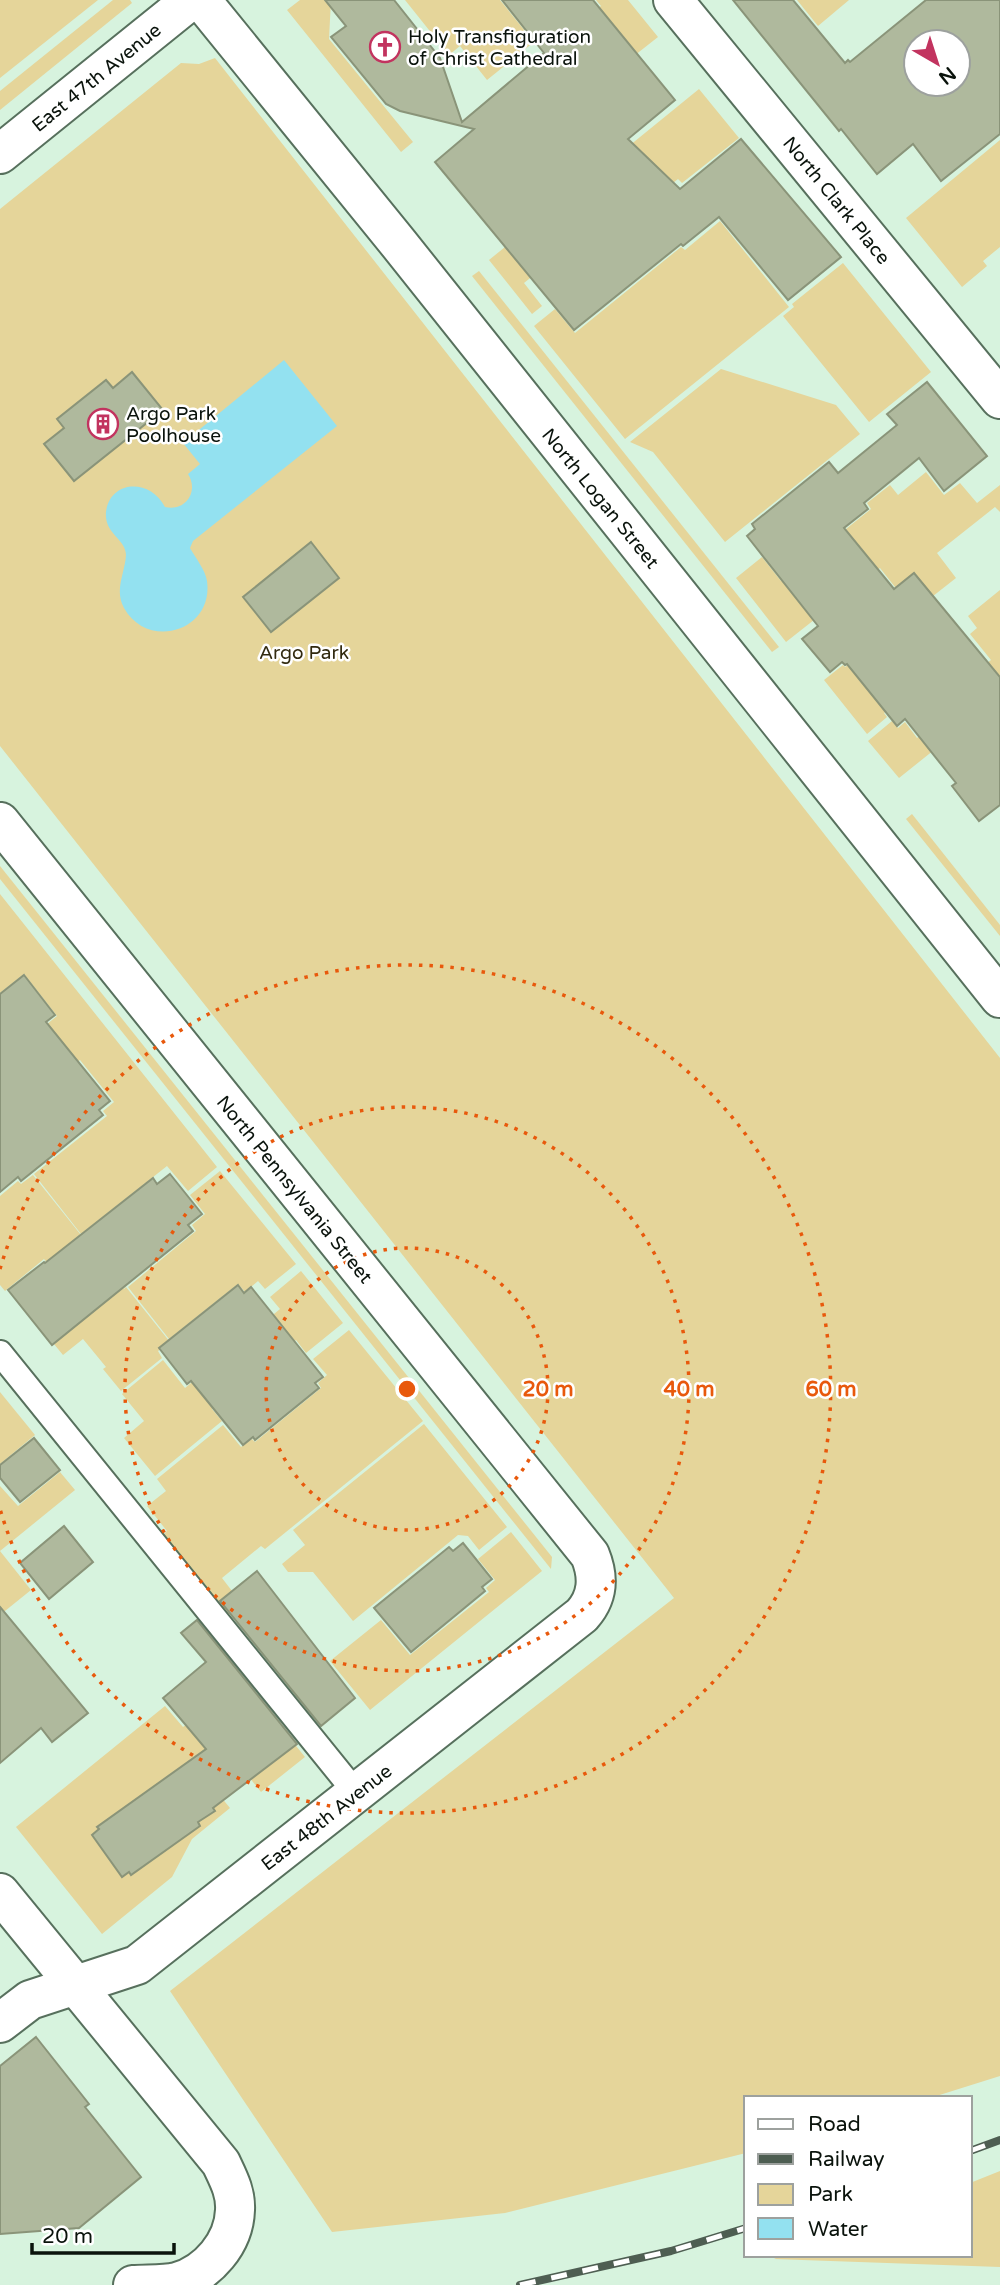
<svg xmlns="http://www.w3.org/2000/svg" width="1000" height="2285" font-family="'Varela Round',sans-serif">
	<rect width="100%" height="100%" fill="#d7f3de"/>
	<g fill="#e5d59a">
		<polygon points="0,0 98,0 0,78"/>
		<polygon points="113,0 130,0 132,3 0,110 0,91"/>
		<polygon points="300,0 331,0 329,39 413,142 401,152 287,10"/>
		<polygon points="405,0 500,0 534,42 487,80 460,46 449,55"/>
		<polygon points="596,0 628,0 658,37 578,100 545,50 601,6"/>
		<polygon points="797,0 849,0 818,26"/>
		<polygon points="215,58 1000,1058 1000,2076 930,2098 746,2098 746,2153 505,2213 332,2232 170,1991 674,1598 0,746 0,209 181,63 199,64"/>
		<polygon points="699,89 739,138 682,183 678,179 612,233 571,245 524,283 542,306 532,314 489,260"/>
		<polygon points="1000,140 1000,247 983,261 987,266 962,287 906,218"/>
		<polygon points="720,221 789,307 625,439 534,326 555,309 575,333 681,247 685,250"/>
		<polygon points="843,263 931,372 869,422 783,316 794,307 792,304"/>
		<polygon points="479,271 779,647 772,652 472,276"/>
		<polygon points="721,369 836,405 860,434 725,542 653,452 630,442"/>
		<polygon points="926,472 944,495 960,483 977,503 1000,485 1000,512 995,507 937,553 956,578 914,611 880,568 786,642 736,578 762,557 781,581 871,509 867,503 890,485 898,495"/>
		<polygon points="1000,590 1000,691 975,673 991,660 970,634 977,628 968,616"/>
		<polygon points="869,648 891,707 884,713 887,717 867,734 824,680 843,665 845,667"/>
		<polygon points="892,721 898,728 905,722 917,738 920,736 949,738 899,778 868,741"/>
		<polygon points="912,814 1000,925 1000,936 906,819"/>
		<polygon points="0,866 552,1557 551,1569 0,879"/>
		<polygon points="0,894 217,1167 188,1191 167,1166 81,1234 34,1174 107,1116 103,1111 114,1102 80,1060 68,1068 0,1062 57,1016 24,974 0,993"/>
		<polygon points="220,1171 296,1264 265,1289 258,1281 245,1292 238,1284 169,1339 128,1287 196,1231 192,1225 205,1214 190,1195"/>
		<polygon points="33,1175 93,1250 71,1292 44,1259 5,1291 0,1285 0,1196 18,1181 21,1184"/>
		<polygon points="301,1271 343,1323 306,1353 296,1340 288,1347 212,1409 222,1421 155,1476 124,1438 144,1421 122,1394 163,1360 185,1388 280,1309 270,1297"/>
		<polygon points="121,1285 124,1289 126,1287 170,1342 158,1351 162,1358 121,1391 103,1369 106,1367 83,1339 63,1355 40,1327"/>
		<polygon points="349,1330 423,1421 265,1549 261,1546 222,1578 242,1604 227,1616 162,1536 167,1531 147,1506 166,1491 157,1479 223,1425 241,1447 252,1439 255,1442 321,1388 318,1383 327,1375 313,1359"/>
		<polygon points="0,1392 35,1435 0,1464"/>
		<polygon points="424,1424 507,1527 479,1550 468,1536 458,1535 353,1621 313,1572 288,1572 282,1564 305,1545 293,1530"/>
		<polygon points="60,1472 75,1490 0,1551 0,1486 18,1506"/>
		<polygon points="511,1532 542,1571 370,1710 330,1661 381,1620 410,1655 489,1592 486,1588 495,1580 478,1559"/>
		<polygon points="0,1551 31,1590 0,1615"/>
		<polygon points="222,1654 305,1757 261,1792 220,1741 193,1763 230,1808 192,1839 172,1877 102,1934 16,1827 165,1706 183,1727 222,1696"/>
		<polygon points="1000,2171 1000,2267 774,2259 782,2255 970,2255 970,2183"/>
	</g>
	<path fill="#93e1f0" d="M284,360l53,66 -144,115 -3,7c6,11 15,21 17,33 7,50 -59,70 -83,27 -10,-18 1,-35 2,-53 0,-16 -22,-21 -20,-43 4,-32 44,-34 59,-5 21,5 34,-16 23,-33l12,-10 -17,-21z"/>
	<g fill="#afb99d" stroke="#8a9479" stroke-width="2" fill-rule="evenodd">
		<polygon points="325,0 394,0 440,58 462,122 544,53 502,0 593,0 675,100 628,139 680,189 741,139 841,257 788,300 719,217 683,246 681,244 574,330 435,162 474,129 400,111 386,104 331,37 346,26"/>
		<path d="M733,0h60l52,63 3,-3 2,2 76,-62h74v134l-59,47 -28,-37 -36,30 -36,-45 -2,2zM916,42h42v42h-42z"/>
		<polygon points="132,372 163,410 74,481 44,444 64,428 57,419 106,380 113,388"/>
		<polygon points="927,382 987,456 944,491 919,458 864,503 868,509 844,528 894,589 914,573 1000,677 1000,805 979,821 952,786 956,783 905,719 897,726 847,664 845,665 842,662 830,672 802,639 818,626 747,536 755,529 752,524 829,462 838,473 897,425 887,414"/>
		<polygon points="311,542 339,578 271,632 243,597"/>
		<polygon points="24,975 55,1015 46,1022 110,1101 99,1110 103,1115 21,1181 18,1177 0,1192 0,994"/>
		<polygon points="170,1174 202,1214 188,1225 193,1231 52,1345 8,1290 44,1262 45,1263 153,1178 157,1184"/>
		<polygon points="238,1285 244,1293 251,1287 323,1377 315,1383 319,1388 255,1440 253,1437 243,1445 191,1381 187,1384 159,1348"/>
		<polygon points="34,1438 60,1470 20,1502 0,1478 0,1465"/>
		<polygon points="64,1526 93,1562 49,1599 20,1563"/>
		<polygon points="463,1543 492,1579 482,1587 485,1591 411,1652 374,1608 449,1547 453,1551"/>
		<polygon points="257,1571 355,1698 321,1726 220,1601"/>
		<polygon points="0,1607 88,1713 52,1742 41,1728 0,1763"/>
		<polygon points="197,1620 297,1744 213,1808 215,1811 198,1822 200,1826 131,1875 129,1872 122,1877 92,1835 99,1829 97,1827 206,1749 163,1698 206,1662 181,1633"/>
		<polygon points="36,2037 89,2104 85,2107 141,2177 79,2228 0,2234 0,2066"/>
	</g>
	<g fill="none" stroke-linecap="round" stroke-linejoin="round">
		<g stroke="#57705d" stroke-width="28">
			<polyline id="lane" points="0,1353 356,1793"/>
		</g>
		<g stroke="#57705d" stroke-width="42">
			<g id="street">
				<polyline points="201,0 399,244 1000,998"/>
				<polyline points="673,0 1000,399"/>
				<path d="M0,822l590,733c9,22 8,42 -8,60l-445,350 -107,35 -30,23"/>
				<path d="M0,1893l221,270c7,15 15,29 14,47 -1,33 -27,63 -58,72 -13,3 -30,2 -44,3"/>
			</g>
		</g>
		<g stroke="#57705d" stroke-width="42">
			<polyline id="secondary" points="0,154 191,0"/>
		</g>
		<use href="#lane" stroke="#fff" stroke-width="24"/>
		<use href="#street" stroke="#fff" stroke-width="38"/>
		<use href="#secondary" stroke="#fff" stroke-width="38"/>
		<g stroke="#4e5e52" stroke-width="8">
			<g id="rail">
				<polyline points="970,2151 1000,2140"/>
				<polyline points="520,2285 671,2251 746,2228"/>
			</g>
		</g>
		<use href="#rail" stroke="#fff" stroke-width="5" stroke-dasharray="16" stroke-linecap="butt"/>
	</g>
	<g fill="none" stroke="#e8590c" stroke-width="3.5" stroke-dasharray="3.5 7">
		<circle cx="407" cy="1389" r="141"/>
		<circle cx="407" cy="1389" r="282"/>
		<path d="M0 1269A424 424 0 1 1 0 1509"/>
	</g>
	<defs>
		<g id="church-ring" transform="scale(1.575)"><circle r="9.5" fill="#fff" stroke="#c2335f" stroke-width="1.5"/><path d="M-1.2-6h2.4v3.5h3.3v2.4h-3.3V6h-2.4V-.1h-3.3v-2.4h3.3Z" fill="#c2335f"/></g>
		<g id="building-ring" transform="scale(1.575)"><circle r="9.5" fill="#fff" stroke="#c2335f" stroke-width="1.5"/><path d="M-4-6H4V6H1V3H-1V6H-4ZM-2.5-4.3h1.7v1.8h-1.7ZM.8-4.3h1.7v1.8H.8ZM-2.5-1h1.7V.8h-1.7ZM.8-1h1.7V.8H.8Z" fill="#c2335f"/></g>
	</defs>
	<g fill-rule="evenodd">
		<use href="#church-ring" x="385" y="47"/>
		<use href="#building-ring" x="103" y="424"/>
	</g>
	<g text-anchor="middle" stroke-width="5" stroke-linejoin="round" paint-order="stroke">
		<g font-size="19" fill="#0a130c" stroke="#fff" text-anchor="start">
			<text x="408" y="43">Holy Transfiguration<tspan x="408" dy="22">of Christ Cathedral</tspan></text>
			<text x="126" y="420">Argo Park<tspan x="126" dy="22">Poolhouse</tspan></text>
		</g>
		<g font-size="19" fill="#0a130c" stroke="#fff">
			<text transform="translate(96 77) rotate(-39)" y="7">East 47th Avenue</text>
			<text transform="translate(837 200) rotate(51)" y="7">North Clark Place</text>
			<text transform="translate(601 498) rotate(51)" y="7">North Logan Street</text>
			<text transform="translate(295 1189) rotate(51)" y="7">North Pennsylvania Street</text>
			<text transform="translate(326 1817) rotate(-38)" y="7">East 48th Avenue</text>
		</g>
		<g font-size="19" fill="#322a0f" stroke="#fff">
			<text x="304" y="659">Argo Park</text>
		</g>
	</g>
	<circle cx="407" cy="1389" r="10" fill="#e8590c" stroke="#fff" stroke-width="3.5"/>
	<g font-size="21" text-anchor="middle" font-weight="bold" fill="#e8590c" stroke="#fff" stroke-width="5" stroke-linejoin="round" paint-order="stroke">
		<text x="548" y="1396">20 m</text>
		<text x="689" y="1396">40 m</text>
		<text x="831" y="1396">60 m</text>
	</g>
	<rect x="744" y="2096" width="228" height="161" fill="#ffffff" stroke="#9da19e" stroke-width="2"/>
	<rect x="758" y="2119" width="35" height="10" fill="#ffffff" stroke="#9da19e" stroke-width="2"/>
	<text x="808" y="2131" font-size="21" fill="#0a130c">Road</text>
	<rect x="758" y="2154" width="35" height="10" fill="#4e5e52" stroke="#9da19e" stroke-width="2"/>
	<text x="808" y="2166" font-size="21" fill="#0a130c">Railway</text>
	<rect x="758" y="2184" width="35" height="21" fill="#e5d59a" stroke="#9da19e" stroke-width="2"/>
	<text x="808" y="2201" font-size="21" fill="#0a130c">Park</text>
	<rect x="758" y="2218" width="35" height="21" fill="#93e1f0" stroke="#9da19e" stroke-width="2"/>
	<text x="808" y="2236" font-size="21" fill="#0a130c">Water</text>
	<g transform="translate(937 63) rotate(141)"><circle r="33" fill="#ffffff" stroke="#9da19e" stroke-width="2"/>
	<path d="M0-5L12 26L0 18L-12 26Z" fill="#c2335f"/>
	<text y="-10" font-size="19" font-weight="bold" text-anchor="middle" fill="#0a130c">N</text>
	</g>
	<path d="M32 2243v10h142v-10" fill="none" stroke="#0a130c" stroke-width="3.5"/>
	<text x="42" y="2243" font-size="21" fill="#0a130c" stroke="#ffffff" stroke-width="5" paint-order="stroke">20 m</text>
</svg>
